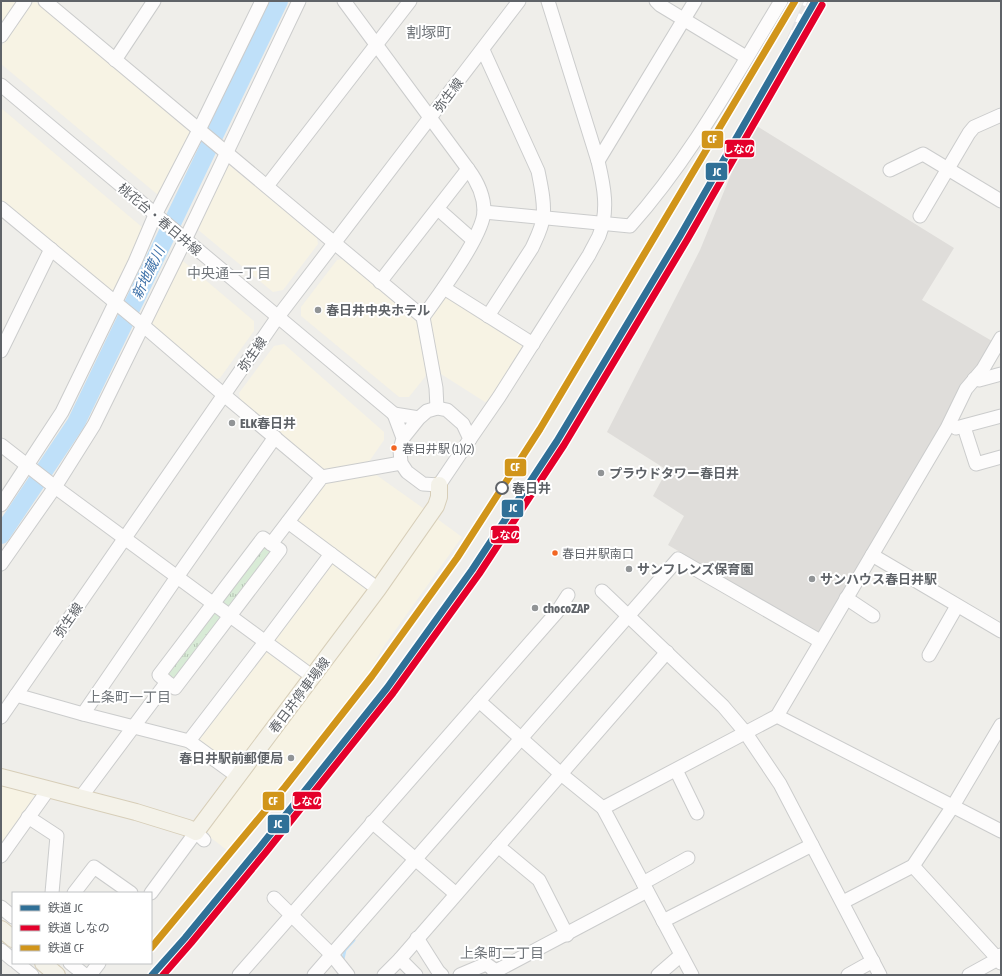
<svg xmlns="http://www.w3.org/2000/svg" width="1002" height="976" font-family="'Asap Condensed','Noto Sans JP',sans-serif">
	<defs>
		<pattern id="park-tufts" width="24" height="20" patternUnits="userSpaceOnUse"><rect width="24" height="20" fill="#d8ebd6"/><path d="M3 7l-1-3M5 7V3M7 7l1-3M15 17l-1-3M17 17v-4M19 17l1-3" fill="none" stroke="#b2c2b1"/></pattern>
	</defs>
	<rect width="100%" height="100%" fill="#efeeea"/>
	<g fill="#f7f3e4">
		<polygon points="1,1 17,1 1,25"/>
		<polygon points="36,2 189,131 191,137 158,195 1,64 1,47 31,3"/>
		<polygon points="1,108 142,227 144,232 115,290 112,292 1,200"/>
		<polygon points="228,164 317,238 318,244 283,290 273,292 196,228"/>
		<polygon points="343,259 418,323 427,370 425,377 409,397 399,397 301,316 301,307 337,260"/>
		<polygon points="178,261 183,261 254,321 254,331 220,378 216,379 151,325 149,320"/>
		<polygon points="449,296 522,343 523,348 489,401 485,402 441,374 430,321 432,317 445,297"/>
		<polygon points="284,344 384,432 384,440 368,463 325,469 321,468 240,399 239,393 274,346"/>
		<polygon points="375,474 423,508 424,513 379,578 374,580 298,524 297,519 324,484 327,481"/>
		<polygon points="436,518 462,537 384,646 353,699 228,851 210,837 208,831 210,823"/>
		<polygon points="330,562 335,562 368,587 369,593 313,667 309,667 274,642 273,638"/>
		<polygon points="267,652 300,677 301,682 237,767 232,767 198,743 198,738 262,653"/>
		<polygon points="1,786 33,794 35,798 1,848"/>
	</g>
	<polygon fill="#dfddda" points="752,123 954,248 922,300 992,341 821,631 817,632 668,545 684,516 653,496 667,470 607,432 700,250"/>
	<g fill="url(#park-tufts)">
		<polygon points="262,545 270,549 271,554 231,606 227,607 222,603 221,598"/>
		<polygon points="215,613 219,616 220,621 177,678 172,679 168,676 167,671 210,614"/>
	</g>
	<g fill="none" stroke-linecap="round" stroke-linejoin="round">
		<polyline stroke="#bfe0f9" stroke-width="3" points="343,959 345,950 354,940"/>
		<polyline stroke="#bfe0f9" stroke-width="18" points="1,535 76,423 279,1"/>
		<g stroke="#cbcccc" stroke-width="15">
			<g id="minor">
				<polyline points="45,1 423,317 436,388 437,408"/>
				<path d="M344,1l124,168c9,12 16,26 16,42 0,24 -46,85 -61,106"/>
				<polyline points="656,1 660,5 746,57"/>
				<polyline points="1,36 25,1"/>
				<path d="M483,50l55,121c3,15 7,32 5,47 -1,10 -7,21 -11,30l-44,68"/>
				<polyline points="115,60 154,1"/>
				<polyline points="1,85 394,414"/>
				<polyline points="598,161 695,1"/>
				<polyline points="890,170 923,154 1001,201"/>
				<polyline points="267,186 410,1"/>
				<polyline points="1,208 139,322 224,395 322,477"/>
				<polyline points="438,209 473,240"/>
				<path d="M484,212l146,14c60,-67 104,-148 151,-225"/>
				<polyline points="920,216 969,133 974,127 1001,115"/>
				<polyline points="380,282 468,169"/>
				<polyline points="444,288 533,344"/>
				<polyline points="1,351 51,249"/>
				<polyline points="974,379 979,380 1001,374"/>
				<polyline points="964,427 976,464 1001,457"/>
				<polyline points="956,428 1001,416"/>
				<polyline points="403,438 419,418 427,411 437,408 447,410 463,424 470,439 439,485 423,484 407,472 401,463 400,450 403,438 394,414 419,418"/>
				<path d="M470,439l29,-42 90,-142c3,-6 7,-13 10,-19 10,-25 5,-50 -1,-75l-50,-160"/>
				<polyline points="1,445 55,487 313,677"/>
				<polyline points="1,505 62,412 135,262 155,215 199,130 262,1"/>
				<polyline points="288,522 378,589"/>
				<polyline points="271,544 322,477 401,463"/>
				<polyline points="872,555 1001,631"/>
				<polyline points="1,564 55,487 94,425 185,240 299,1"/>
				<polyline points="602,591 723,706 745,732 780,784 880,975"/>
				<polyline points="846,598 873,616"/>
				<polyline points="929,655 957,606"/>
				<polyline points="16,695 83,714 189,741 237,776"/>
				<polyline points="479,701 561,774 603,808 692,975"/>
				<polyline points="83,714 177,577 275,437"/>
				<polyline points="777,716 1001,831"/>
				<polyline points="1,717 277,318 519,1"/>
				<polyline points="189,741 265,642 331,554"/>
				<polyline points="676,770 697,813"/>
				<polyline points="81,797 167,682 159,675 263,538 280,550 175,688 167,682"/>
				<polyline points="603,808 777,716 947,428 966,389 983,369 1001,338"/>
				<polyline points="28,817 57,836 52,893"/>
				<polyline points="372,822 456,894"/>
				<polyline points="498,846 539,880 567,935"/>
				<polyline points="1,856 48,790"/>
				<polyline points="913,866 998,959 1001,963"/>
				<polyline points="643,883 688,858"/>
				<polyline points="74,893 94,867 131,893"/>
				<polyline points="151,893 196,832 204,840"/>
				<polyline points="274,898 332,955 348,975"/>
				<polyline points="843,902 913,866 953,806 1001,725"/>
				<polyline points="1,907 13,917"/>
				<polyline points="663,921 812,845"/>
				<polyline points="417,938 438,971 442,975"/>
				<polyline points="1,950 13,960"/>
				<polyline points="400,959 416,975"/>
				<polyline points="17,963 32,975"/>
				<polyline points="70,963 85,975"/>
				<polyline points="90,975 99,963"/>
				<polyline points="239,975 557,612 568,595"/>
				<polyline points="314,975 678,559 820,641"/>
				<polyline points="384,975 400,959 667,652"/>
				<polyline points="460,975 486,964 496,971"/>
				<polyline points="495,975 494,973 496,971 647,891"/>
				<polyline points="658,975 681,955"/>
				<polyline points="848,975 873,961"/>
				<polyline points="969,975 998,959 1001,955"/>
			</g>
		</g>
		<g stroke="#d7ceb8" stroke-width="18">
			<g id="major">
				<polyline points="1,777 136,812 188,828 196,832 378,589 436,506 439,497 439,485"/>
				<polyline points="1,929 13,939"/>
				<polyline points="43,963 57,975"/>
			</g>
		</g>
		<use href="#minor" stroke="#fdfcfc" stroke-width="13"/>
		<use href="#major" stroke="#f4f2e9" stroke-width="16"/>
		<g stroke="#e4e4e4" stroke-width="4.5">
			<polyline id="rail" points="782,55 806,1"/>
		</g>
		<use href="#rail" stroke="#fff" stroke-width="3" stroke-dasharray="9" stroke-linecap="butt"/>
		<g stroke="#fff" stroke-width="10">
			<polyline id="rail-1" points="152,975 185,938 260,847 387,688 472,570 557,441 680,236 815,1"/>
		</g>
		<g stroke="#fff" stroke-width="10">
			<polyline id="rail-2" points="163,975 191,943 266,852 393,693 479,574 564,445 687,240 822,5"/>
		</g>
		<g stroke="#fff" stroke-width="10">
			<polyline id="rail-3" points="151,948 285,787 372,676 457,558 540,429 795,1"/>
		</g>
		<use href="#rail-1" stroke="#307097" stroke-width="7"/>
		<use href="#rail-2" stroke="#e4002b" stroke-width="7"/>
		<use href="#rail-3" stroke="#d1951a" stroke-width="7"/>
	</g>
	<g fill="#919496" stroke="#fff" stroke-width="1.5">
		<circle cx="318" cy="310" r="4"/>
		<circle cx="232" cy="423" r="4"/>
		<circle cx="601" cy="473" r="4"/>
		<circle cx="629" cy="569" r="4"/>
		<circle cx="812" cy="579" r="4"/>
		<circle cx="535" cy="608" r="4"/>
		<circle cx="291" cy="758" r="4"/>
	</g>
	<g fill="#f26522" stroke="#fff" stroke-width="1.5">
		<circle cx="394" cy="448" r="3.5"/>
		<circle cx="555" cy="553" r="3.5"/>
	</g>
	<circle fill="#fff" stroke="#5f6368" stroke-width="2" cx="502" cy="488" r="6"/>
	<g text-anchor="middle" stroke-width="4" stroke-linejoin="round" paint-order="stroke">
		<g font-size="12" fill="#5f6368" stroke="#fff" text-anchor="start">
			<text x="402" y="453">春日井駅 (1)(2)</text>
			<text x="562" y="558">春日井駅南口</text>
		</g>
		<g font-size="13" fill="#5f6368" stroke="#fff">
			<text transform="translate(448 95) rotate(-53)" y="5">弥生線</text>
			<text transform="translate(160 219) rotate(40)" y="5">桃花台・春日井線</text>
			<text transform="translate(252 354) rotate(-55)" y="5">弥生線</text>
			<text transform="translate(68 620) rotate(-55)" y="5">弥生線</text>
			<text transform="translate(299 695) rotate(-53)" y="5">春日井停車場線</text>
		</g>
		<g font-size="13" font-weight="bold" fill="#5f6368" stroke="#fff" text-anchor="start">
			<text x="326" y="315">春日井中央ホテル</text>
			<text x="240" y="428">ELK春日井</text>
			<text x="609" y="478">プラウドタワー春日井</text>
			<text x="637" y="574">サンフレンズ保育園</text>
			<text x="820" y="584">サンハウス春日井駅</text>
			<text x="543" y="613">chocoZAP</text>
			<text x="283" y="763" text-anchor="end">春日井駅前郵便局</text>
		</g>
		<g font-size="13" font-weight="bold" fill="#5f6368" stroke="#fff" text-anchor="start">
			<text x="512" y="493">春日井</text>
		</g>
		<g font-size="14" font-style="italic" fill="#4174aa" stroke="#fff">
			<text transform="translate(148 273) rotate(-64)" y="5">新地蔵川</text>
		</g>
		<g font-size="14" fill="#70757a" stroke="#fff">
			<text x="229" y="278">中央通一丁目</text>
			<text x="129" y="702">上条町一丁目</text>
			<text x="502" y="958">上条町二丁目</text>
		</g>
		<g font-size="15" fill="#70757a" stroke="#fff">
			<text x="429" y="38">割塚町</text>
		</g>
	</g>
	<g stroke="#fff" stroke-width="1.5">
		<rect x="701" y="130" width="23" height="19" rx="4" fill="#d1951a"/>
		<rect x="724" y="139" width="31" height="19" rx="4" fill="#e4002b"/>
		<rect x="705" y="162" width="23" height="19" rx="4" fill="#307097"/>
		<rect x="504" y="458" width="23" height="19" rx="4" fill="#d1951a"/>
		<rect x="501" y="499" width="23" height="19" rx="4" fill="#307097"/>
		<rect x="490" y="525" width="30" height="19" rx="4" fill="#e4002b"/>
		<rect x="292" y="791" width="30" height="19" rx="4" fill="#e4002b"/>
		<rect x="262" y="791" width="23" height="20" rx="4" fill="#d1951a"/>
		<rect x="267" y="814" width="23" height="20" rx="4" fill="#307097"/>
	</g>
	<g font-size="11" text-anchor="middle" font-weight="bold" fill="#fff">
		<text x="712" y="143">CF</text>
		<text x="739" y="153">しなの</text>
		<text x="717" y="176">JC</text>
		<text x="515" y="471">CF</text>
		<text x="513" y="512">JC</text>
		<text x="505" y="539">しなの</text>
		<text x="307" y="805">しなの</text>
		<text x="273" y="805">CF</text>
		<text x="278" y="828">JC</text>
	</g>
	<rect width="1002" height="976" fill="none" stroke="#5f6368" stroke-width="4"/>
	<rect x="12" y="892" width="140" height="72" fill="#ffffff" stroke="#bfc1c3"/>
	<rect x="20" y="905" width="20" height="6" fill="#307097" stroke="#bfc1c3"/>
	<text x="48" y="912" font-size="12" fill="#5f6368">鉄道 JC</text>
	<rect x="20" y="925" width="20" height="6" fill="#e4002b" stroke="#bfc1c3"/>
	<text x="48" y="932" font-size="12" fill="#5f6368">鉄道 しなの</text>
	<rect x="20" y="945" width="20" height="6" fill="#d1951a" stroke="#bfc1c3"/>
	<text x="48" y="952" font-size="12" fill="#5f6368">鉄道 CF</text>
</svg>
